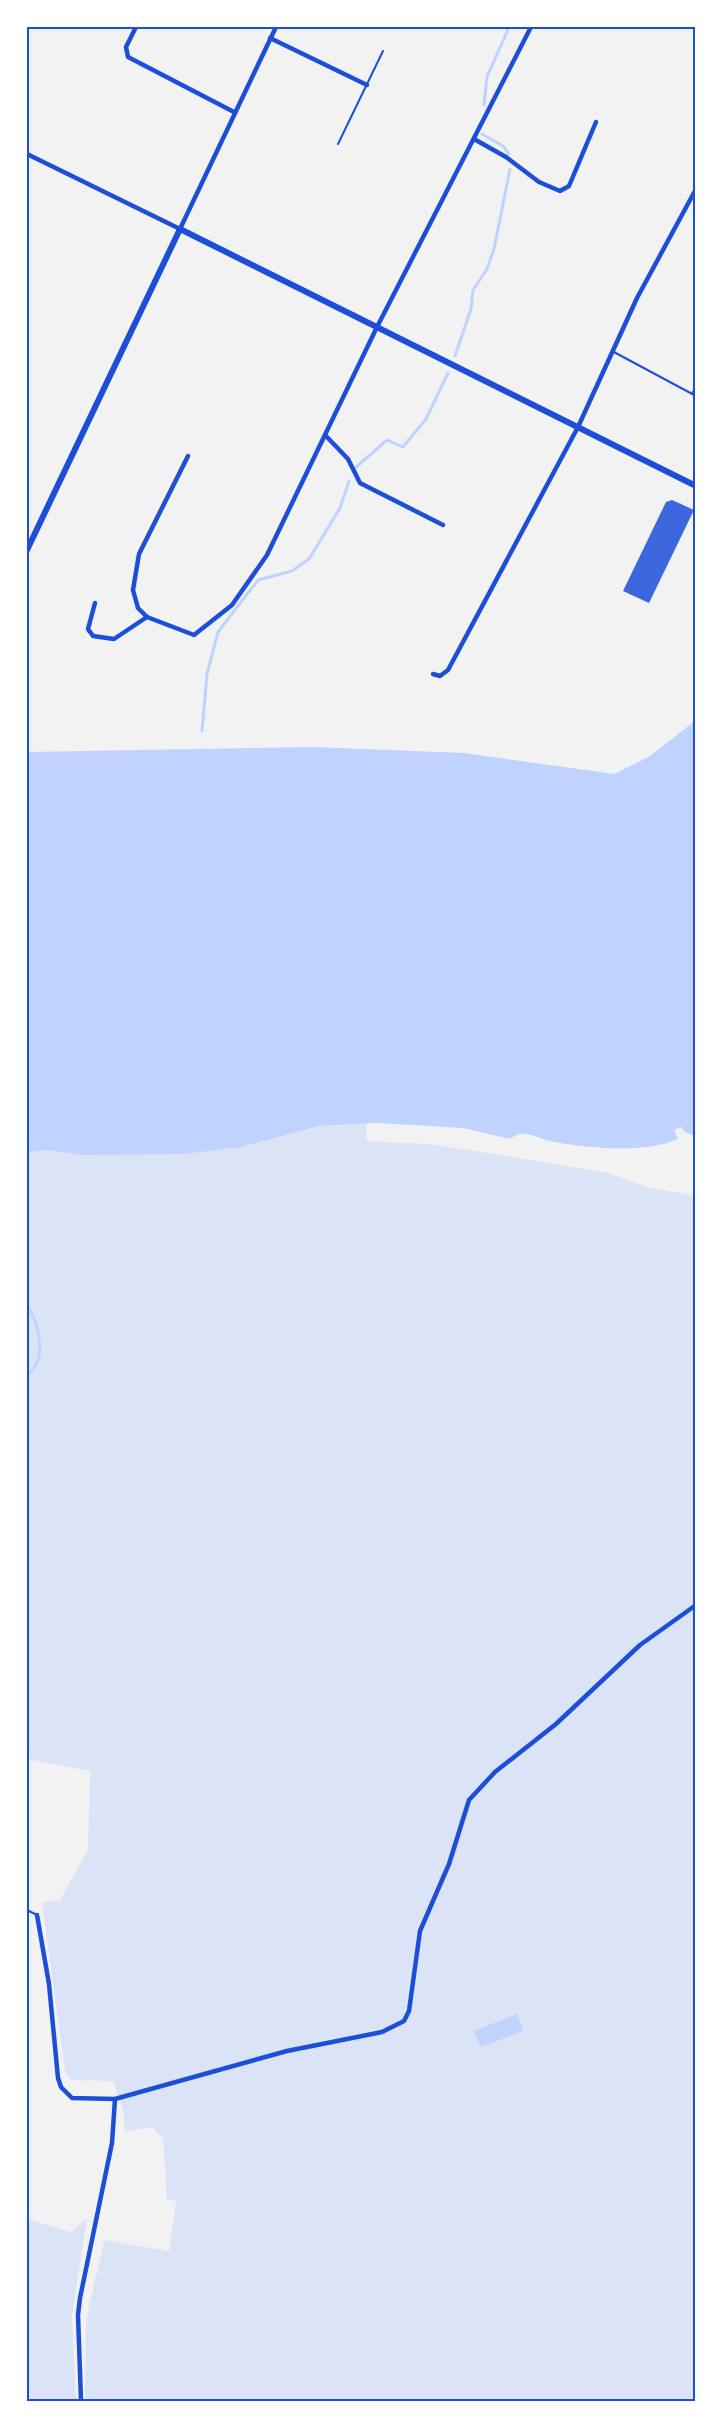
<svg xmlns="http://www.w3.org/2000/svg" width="723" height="2428" font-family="'Sofia Sans Condensed',sans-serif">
	<rect width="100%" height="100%" fill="#f2f2f2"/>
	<g fill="#dbe4f7">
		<polygon points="366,1124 367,1141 429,1144 469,1150 608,1173 651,1188 696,1196 696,2401 85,2401 86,2321 104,2240 169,2251 176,2201 167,2200 163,2138 152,2127 125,2132 123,2110 113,2081 71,2080 65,2072 42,1902 60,1900 88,1850 90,1771 27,1759 27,1152 48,1150 71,1154 185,1154 241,1147 319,1126"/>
		<polygon points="87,2218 72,2316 76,2401 27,2401 27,2219 71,2232"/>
	</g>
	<g fill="#bfd3fe">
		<path d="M696,720v416l-11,-4 -4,-5 -7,3 4,9c-33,15 -93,9 -129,2 -7,-2 -14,-6 -22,-7 -7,-1 -12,1 -17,5l-47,-11 -85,-5 -59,3 -78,21 -56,7 -104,1 -33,-5 -21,2v-400l286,-5 151,6 150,21 36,-18z"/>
		<polygon points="517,2014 523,2031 481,2047 474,2031"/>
	</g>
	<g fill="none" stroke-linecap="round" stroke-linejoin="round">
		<g stroke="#bfd3fe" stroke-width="3">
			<polyline points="484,105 487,77 509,27"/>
			<polyline points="482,134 503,146 509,154"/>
			<polyline points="455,356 471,309 473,290 487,269 494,249 510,169"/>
			<polyline points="354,469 387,440 403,447 426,419 448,373"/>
			<polyline points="202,731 207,674 218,632 258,580 292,571 309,559 340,508 349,481"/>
			<path d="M27,1305c11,17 22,56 0,69"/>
		</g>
	</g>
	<polygon fill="#3d67dc" points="672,500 694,510 649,603 623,591 666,502"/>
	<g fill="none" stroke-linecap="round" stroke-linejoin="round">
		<g stroke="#1d4ed8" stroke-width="2">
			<polyline points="338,144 383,51"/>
			<polyline points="612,351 696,396"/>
			<polyline points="692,394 696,386"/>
			<polyline points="27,1910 35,1914"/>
		</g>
		<g stroke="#1d4ed8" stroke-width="4.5">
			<polyline points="136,27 126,47 128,57 234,112"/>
			<polyline points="270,38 367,85"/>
			<polyline points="474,139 506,157 539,182 560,191 569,186 596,122"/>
			<polyline points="27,154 180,229 276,27"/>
			<polyline points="326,436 348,459 360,483 443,525"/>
			<polyline points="188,456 139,554 133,590 138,608 147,617 194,635 232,605 267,555 377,327 531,27"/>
			<polyline points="95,603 88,629 93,636 114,639 147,617"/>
			<polyline points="433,674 440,676 448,670 578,427 637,298 696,189"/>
			<polyline points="37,1915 49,1984 58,2078 61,2087 72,2098 115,2099 287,2051 382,2032 404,2021 409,2011 420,1931 449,1864 469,1800 495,1772 556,1724 640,1645 696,1605"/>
			<polyline points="81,2401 78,2315 80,2298 112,2143 115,2099"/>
		</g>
		<polyline stroke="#1d4ed8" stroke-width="6" points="27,550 180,229 696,486"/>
	</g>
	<rect width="723" height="2428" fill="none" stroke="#ffffff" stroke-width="57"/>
	<rect x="28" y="28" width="666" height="2372" fill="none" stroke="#1d4ed8" stroke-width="2"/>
</svg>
